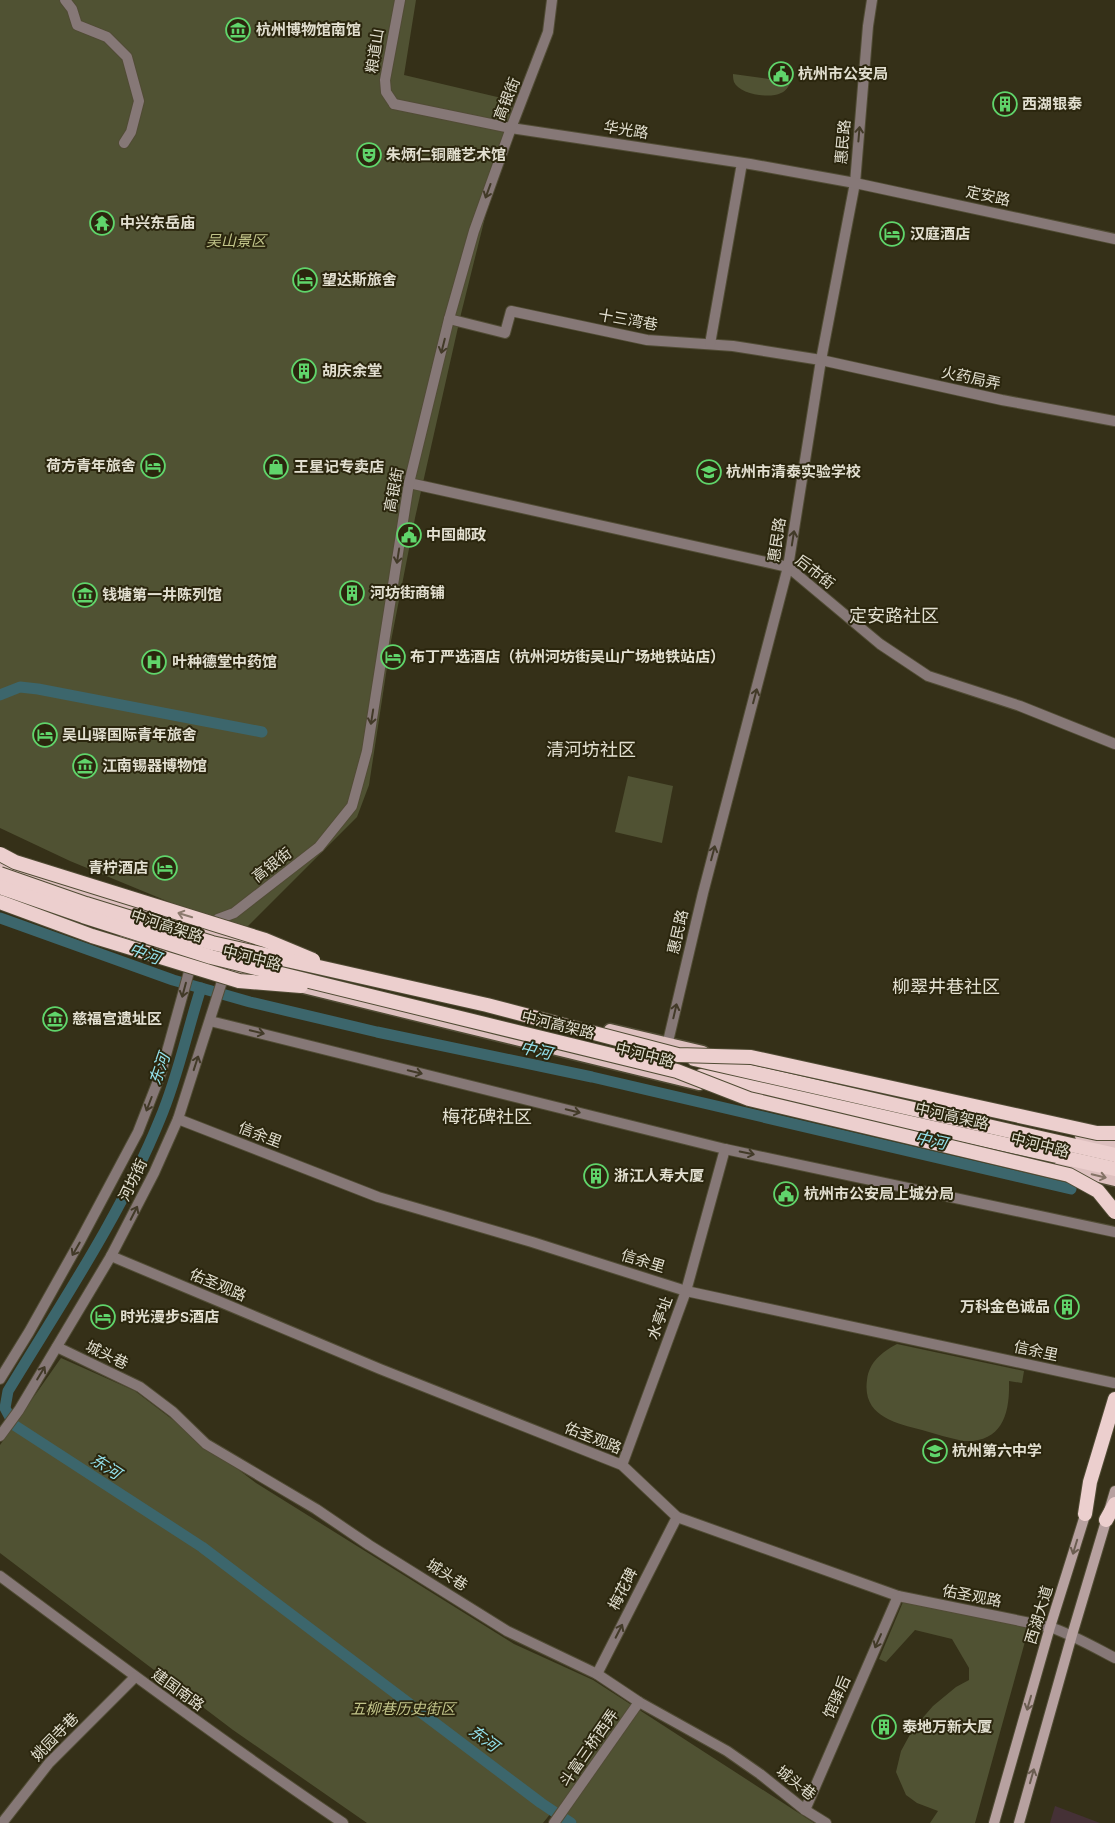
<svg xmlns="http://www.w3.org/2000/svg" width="1115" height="1823" font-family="Bitter,'Noto Sans SC',serif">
	<rect width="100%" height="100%" fill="#353018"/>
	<polygon fill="#453136" points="1055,1806 1100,1823 1050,1823"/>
	<g fill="#505233">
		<polygon points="0,0 416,0 404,75 514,101 461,314 415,518 391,641 369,785 357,817 242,932 70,861 0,828"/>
		<path d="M733,74l58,8c-3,5 -5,9 -10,11 -12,6 -42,1 -47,-11 -1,-3 -1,-6 -1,-8z"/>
		<polygon points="628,776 673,786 662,843 615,832"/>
		<path d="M897,1344l127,27 -2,12 -13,-2c1,33 -7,62 -46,60 -14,-3 -27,-7 -41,-11 -27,-7 -60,-14 -55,-50 2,-18 15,-28 30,-36z"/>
		<polygon points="61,1358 135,1391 256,1483 514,1644 593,1680 814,1823 577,1823 555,1808 543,1823 367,1823 233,1730 0,1553 0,1445"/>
		<polygon points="903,1602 1029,1627 975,1823 930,1823 938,1811 917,1803 906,1795 896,1772 901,1751 913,1729 933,1706 956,1687 969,1680 969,1668 952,1639 915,1630 886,1662 879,1659"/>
	</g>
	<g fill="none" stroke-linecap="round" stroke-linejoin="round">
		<g stroke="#3c666c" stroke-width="11">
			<polyline points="0,695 20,687 38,689 262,732"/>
			<polyline points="0,918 173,980 250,1002 377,1032 592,1077 1071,1189"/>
			<path d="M201,988c-14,43 -23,89 -41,131 -39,96 -98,183 -152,272l-3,17 9,17 188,122 339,256 30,20"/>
		</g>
		<g stroke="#514c35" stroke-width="12">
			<g id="minor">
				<polyline points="65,0 72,9 77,25 107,37 127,57 139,101 131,132 124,143"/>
				<polyline points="394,104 386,92 385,80 400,0"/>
				<polyline points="449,319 505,333 511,311 647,340 733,346 821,360 1002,400 1115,421"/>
				<polyline points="710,344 742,163"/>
				<polyline points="409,483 788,567 880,644 928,676 1020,706 1115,744"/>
				<polyline points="210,1021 725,1149 1115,1232"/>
				<polyline points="666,1050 703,893 788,567 821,360 855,183 868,26 872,0"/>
				<polyline points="178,1119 378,1197 532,1242 686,1291 1114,1383"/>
				<path d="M111,1256l269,113 242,96 55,52 221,79 152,31c23,8 44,20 65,31"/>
				<polyline points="57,1347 140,1387 173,1412 206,1444 316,1509 369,1545 507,1631 597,1674 639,1702 727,1751 760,1774 805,1810 826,1823"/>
				<polyline points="622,1465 686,1291 725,1149"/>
				<path d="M0,1576c113,84 226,168 343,247"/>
				<polyline points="597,1674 677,1517"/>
				<polyline points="805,1810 898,1596"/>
				<polyline points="2,1823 49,1763 135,1677"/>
				<polyline points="554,1823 639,1702"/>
			</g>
		</g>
		<g stroke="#514c35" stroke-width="12">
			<g id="tertiary">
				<polyline points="394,104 511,128 750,164 855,183 1115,239"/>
				<polyline points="211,927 218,919 234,913 319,847 352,806 367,751 409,483 449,319 474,231 511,128 548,32 552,0"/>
				<polyline points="0,1379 29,1332 80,1241 138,1132 161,1073 192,961"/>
				<polyline points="0,1436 19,1410 111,1256 154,1173 178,1119 225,972"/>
			</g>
		</g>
		<g stroke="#514c35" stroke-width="12">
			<g id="secondary">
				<polyline points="994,1823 1050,1627 1087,1509"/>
				<polyline points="1019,1823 1072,1635 1115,1491"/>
			</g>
		</g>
		<g stroke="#514c35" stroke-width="15">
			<g id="primary">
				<polyline points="0,866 89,896 245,944"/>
				<polyline points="19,901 64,916"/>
				<polyline points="125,937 192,959 272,979"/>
				<polyline points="291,984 699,1084"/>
				<polyline points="610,1030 703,1052"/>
				<polyline points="1081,1136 1115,1143"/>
				<polyline points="1060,1167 1115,1180"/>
			</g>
		</g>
		<g stroke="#514c35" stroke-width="16">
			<g id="trunk">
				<polyline points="694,1059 1115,1155"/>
				<polyline points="701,1076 1115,1169"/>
				<polyline points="1085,1514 1090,1482 1115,1399"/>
				<polyline points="1106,1520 1115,1504"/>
			</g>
		</g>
		<use href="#minor" stroke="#867877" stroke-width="10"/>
		<use href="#tertiary" stroke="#867877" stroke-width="10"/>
		<use href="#secondary" stroke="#b7a1a0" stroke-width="10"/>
		<use href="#primary" stroke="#ddc0bf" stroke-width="12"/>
		<use href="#trunk" stroke="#eccfce" stroke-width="14"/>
		<g stroke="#514c35" stroke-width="16" stroke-linecap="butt">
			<g id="trunk-bridge">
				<polyline points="0,854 15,862 265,940 313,960"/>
				<polyline points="0,874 86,904 212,943 487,1005 678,1055 751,1057 1097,1133 1115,1133"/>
				<polyline points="0,887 83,916 211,957 677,1071 749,1099 1069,1175 1098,1191 1115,1212"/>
				<polyline points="0,902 92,936 239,981 301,986"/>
			</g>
		</g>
		<use href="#trunk-bridge" stroke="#eccfce" stroke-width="14"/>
	</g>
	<defs><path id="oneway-shaft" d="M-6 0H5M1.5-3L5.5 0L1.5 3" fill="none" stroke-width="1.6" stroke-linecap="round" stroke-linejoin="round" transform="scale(1.25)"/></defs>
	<g stroke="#423a28">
		<use href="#oneway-shaft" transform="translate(859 134) rotate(-85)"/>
		<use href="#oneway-shaft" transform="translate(488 191) rotate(110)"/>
		<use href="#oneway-shaft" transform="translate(443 346) rotate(104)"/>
		<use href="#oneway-shaft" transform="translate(793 538) rotate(-81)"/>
		<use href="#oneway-shaft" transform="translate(398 556) rotate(99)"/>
		<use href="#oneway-shaft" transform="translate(755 696) rotate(-75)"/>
		<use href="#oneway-shaft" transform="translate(372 717) rotate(99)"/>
		<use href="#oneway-shaft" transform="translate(713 853) rotate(-75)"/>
		<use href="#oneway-shaft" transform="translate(184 990) rotate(105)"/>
		<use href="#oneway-shaft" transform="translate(675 1011) rotate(-77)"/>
		<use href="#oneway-shaft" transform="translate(257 1032) rotate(14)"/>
		<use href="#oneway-shaft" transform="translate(196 1063) rotate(-72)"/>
		<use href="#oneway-shaft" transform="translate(415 1072) rotate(14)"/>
		<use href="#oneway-shaft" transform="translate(149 1104) rotate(111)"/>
		<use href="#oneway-shaft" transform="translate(573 1111) rotate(14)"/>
		<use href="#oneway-shaft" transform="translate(747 1153) rotate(12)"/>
		<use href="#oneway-shaft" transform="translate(134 1213) rotate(-63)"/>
		<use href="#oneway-shaft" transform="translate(76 1249) rotate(120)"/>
		<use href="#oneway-shaft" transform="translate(41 1373) rotate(-59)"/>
		<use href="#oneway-shaft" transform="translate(619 1631) rotate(-63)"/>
		<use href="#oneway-shaft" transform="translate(878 1641) rotate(114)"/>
	</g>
	<use stroke="#8c7a6e" href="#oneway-shaft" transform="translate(185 915) rotate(-163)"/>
	<use stroke="#847366" href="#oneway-shaft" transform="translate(1099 1176) rotate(13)"/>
	<g stroke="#6a5d50">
		<use href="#oneway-shaft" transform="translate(1075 1547) rotate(107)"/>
		<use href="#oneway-shaft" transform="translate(1029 1703) rotate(106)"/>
		<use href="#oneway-shaft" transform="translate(1032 1776) rotate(-74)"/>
	</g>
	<defs>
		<g id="museum-ring" transform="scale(1.25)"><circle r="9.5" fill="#2b260e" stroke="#60d56b" stroke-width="1.5"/><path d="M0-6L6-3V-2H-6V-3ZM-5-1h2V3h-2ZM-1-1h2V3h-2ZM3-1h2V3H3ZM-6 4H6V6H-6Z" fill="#60d56b"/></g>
		<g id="civic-ring" transform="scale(1.25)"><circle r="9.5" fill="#2b260e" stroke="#60d56b" stroke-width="1.5"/><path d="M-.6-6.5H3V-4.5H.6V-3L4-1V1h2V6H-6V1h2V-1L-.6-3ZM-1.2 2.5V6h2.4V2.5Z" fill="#60d56b"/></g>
		<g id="building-ring" transform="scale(1.25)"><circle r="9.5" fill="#2b260e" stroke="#60d56b" stroke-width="1.5"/><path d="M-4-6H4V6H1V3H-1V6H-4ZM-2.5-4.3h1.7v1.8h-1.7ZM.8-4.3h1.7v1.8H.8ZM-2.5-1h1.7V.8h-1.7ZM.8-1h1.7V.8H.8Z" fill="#60d56b"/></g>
		<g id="theatre-ring" transform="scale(1.25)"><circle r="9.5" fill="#2b260e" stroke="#60d56b" stroke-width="1.5"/><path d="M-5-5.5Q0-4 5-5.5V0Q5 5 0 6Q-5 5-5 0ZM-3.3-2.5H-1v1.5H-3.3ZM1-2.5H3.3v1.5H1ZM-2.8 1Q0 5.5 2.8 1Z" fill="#60d56b"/></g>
		<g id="temple-ring" transform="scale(1.25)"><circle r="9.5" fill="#2b260e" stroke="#60d56b" stroke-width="1.5"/><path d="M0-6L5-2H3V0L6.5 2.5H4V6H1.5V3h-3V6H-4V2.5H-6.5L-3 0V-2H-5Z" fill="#60d56b"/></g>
		<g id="hotel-ring" transform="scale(1.25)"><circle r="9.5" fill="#2b260e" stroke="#60d56b" stroke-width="1.5"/><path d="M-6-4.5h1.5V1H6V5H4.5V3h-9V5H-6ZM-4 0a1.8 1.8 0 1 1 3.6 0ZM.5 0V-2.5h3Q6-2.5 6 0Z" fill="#60d56b"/></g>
		<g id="shop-ring" transform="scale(1.25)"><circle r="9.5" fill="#2b260e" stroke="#60d56b" stroke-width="1.5"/><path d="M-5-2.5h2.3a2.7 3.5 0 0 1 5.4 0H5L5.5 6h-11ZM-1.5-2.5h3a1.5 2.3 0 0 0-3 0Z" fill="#60d56b"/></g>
		<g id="school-ring" transform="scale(1.25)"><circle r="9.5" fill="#2b260e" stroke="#60d56b" stroke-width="1.5"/><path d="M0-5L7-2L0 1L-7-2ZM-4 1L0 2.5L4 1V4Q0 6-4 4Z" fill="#60d56b"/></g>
		<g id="hospital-ring" transform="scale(1.25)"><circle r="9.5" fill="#2b260e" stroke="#60d56b" stroke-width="1.5"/><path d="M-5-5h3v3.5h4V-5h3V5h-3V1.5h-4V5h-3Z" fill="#60d56b"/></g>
	</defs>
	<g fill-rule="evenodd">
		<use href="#museum-ring" x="238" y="30"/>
		<use href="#civic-ring" x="781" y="74"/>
		<use href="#building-ring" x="1005" y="104"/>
		<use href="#theatre-ring" x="369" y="155"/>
		<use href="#temple-ring" x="102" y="223"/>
		<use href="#hotel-ring" x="892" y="234"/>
		<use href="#hotel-ring" x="305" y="280"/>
		<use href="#building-ring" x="304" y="371"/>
		<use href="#hotel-ring" x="153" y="466"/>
		<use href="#shop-ring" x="276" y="467"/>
		<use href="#school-ring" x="709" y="472"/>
		<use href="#civic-ring" x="409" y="535"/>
		<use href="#building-ring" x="352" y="593"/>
		<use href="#museum-ring" x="85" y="595"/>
		<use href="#hotel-ring" x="393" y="657"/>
		<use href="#hospital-ring" x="154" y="662"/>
		<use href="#hotel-ring" x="45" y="735"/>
		<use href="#museum-ring" x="85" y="766"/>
		<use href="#hotel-ring" x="165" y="868"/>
		<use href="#museum-ring" x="55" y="1019"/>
		<use href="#building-ring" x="596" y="1176"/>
		<use href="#civic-ring" x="786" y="1194"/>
		<use href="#building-ring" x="1067" y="1307"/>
		<use href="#hotel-ring" x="103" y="1317"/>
		<use href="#school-ring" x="935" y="1451"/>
		<use href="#building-ring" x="884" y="1727"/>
	</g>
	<g text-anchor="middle" stroke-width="4" stroke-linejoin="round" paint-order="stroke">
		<g font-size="15" font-weight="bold" fill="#e2dfd0" stroke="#2b260e" text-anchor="start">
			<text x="256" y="35">杭州博物馆南馆</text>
			<text x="798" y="79">杭州市公安局</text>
			<text x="1022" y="109">西湖银泰</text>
			<text x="386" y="160">朱炳仁铜雕艺术馆</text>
			<text x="120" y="228">中兴东岳庙</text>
			<text x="910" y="239">汉庭酒店</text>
			<text x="322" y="285">望达斯旅舍</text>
			<text x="322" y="376">胡庆余堂</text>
			<text x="136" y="471" text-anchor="end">荷方青年旅舍</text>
			<text x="294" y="472">王星记专卖店</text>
			<text x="726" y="477">杭州市清泰实验学校</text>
			<text x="426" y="540">中国邮政</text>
			<text x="370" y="598">河坊街商铺</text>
			<text x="102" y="600">钱塘第一井陈列馆</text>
			<text x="410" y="662">布丁严选酒店（杭州河坊街吴山广场地铁站店）</text>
			<text x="172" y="667">叶种德堂中药馆</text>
			<text x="62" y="740">吴山驿国际青年旅舍</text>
			<text x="102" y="771">江南锡器博物馆</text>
			<text x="148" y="873" text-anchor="end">青柠酒店</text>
			<text x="72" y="1024">慈福宫遗址区</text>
			<text x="614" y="1181">浙江人寿大厦</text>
			<text x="804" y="1199">杭州市公安局上城分局</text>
			<text x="1050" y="1312" text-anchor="end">万科金色诚品</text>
			<text x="120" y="1322">时光漫步S酒店</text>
			<text x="952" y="1456">杭州第六中学</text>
			<text x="902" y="1732">泰地万新大厦</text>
		</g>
		<g font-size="15" fill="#e2dfd0" stroke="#2b260e">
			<text transform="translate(375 51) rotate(-81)" y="5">粮道山</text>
			<text transform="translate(507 99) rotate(-68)" y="5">高银街</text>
			<text transform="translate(626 130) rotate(9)" y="5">华光路</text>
			<text transform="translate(843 142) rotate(-85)" y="5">惠民路</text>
			<text transform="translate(988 196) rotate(12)" y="5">定安路</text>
			<text transform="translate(628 320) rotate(10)" y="5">十三湾巷</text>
			<text transform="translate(971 378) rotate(12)" y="5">火药局弄</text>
			<text transform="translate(394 490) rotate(-79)" y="5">高银街</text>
			<text transform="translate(777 540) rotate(-81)" y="5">惠民路</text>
			<text transform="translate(815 572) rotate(38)" y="5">后市街</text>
			<text transform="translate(272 865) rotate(-38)" y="5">高银街</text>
			<text transform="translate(167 926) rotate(18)" y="5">中河高架路</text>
			<text transform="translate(678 932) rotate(-77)" y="5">惠民路</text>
			<text transform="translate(252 958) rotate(14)" y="5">中河中路</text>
			<text transform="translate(558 1025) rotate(14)" y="5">中河高架路</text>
			<text transform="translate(645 1055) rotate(14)" y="5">中河中路</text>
			<text transform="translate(952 1116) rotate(13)" y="5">中河高架路</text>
			<text transform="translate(260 1135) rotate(21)" y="5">信余里</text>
			<text transform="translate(1040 1145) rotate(14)" y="5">中河中路</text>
			<text transform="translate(133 1180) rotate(-64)" y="5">河坊街</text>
			<text transform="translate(643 1261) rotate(17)" y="5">信余里</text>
			<text transform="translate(218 1285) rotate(23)" y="5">佑圣观路</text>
			<text transform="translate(660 1318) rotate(-70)" y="5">水亭址</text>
			<text transform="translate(1036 1351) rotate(12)" y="5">信余里</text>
			<text transform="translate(107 1355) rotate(26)" y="5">城头巷</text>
			<text transform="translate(593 1438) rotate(22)" y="5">佑圣观路</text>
			<text transform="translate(447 1575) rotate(32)" y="5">城头巷</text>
			<text transform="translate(623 1589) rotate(-63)" y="5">梅花碑</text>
			<text transform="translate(972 1596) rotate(11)" y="5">佑圣观路</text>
			<text transform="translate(1039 1615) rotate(-73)" y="5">西湖大道</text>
			<text transform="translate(178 1690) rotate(36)" y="5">建国南路</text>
			<text transform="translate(837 1697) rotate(-66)" y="5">馆驿后</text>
			<text transform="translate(55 1737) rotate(-46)" y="5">姚园寺巷</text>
			<text transform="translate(589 1748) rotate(-55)" y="5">斗富三桥西弄</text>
			<text transform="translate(796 1783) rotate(38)" y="5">城头巷</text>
		</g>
		<g font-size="15" font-style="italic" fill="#c2c58a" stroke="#2b260e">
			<text x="236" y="246">吴山景区</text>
			<text x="403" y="1714">五柳巷历史街区</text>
		</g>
		<g font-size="16" font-style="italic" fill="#94e2ed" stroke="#2b260e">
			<text transform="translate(145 953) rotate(20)" y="6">中河</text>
			<text transform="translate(536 1050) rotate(13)" y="6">中河</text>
			<text transform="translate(159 1069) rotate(-71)" y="6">东河</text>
			<text transform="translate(931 1140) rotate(13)" y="6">中河</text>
			<text transform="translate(106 1466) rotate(33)" y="6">东河</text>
			<text transform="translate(484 1738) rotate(37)" y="6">东河</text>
		</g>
		<g font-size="18" fill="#e2dfd0" stroke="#2b260e">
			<text x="894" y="622">定安路社区</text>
			<text x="591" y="756">清河坊社区</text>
			<text x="946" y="993">柳翠井巷社区</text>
			<text x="487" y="1123">梅花碑社区</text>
		</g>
	</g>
</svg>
